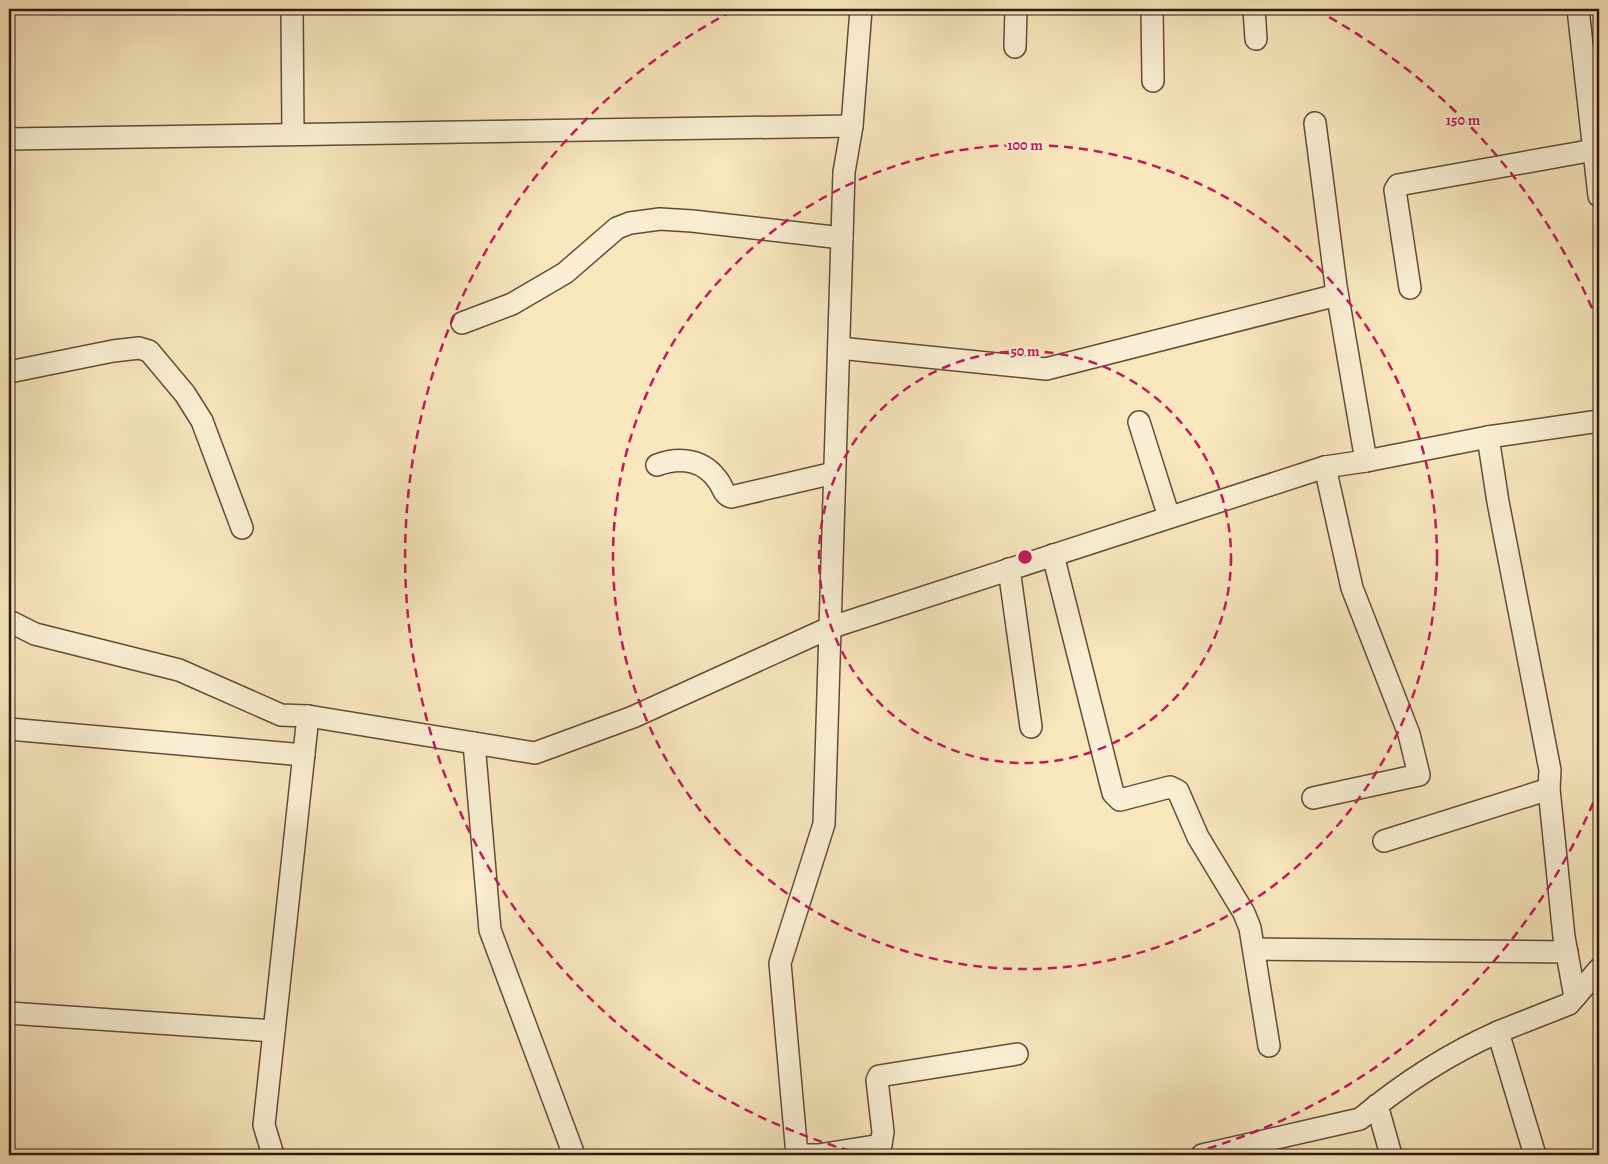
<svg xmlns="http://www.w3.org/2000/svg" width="1608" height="1164" font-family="Alegreya,serif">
	<rect width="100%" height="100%" fill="#f8e6bd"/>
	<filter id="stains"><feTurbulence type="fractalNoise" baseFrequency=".004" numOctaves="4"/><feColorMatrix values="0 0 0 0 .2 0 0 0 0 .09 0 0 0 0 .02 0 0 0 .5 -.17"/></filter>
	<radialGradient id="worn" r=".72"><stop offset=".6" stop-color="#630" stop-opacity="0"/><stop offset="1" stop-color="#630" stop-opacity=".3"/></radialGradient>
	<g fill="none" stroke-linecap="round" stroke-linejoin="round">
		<g stroke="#614c39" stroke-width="24">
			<g id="minor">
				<polyline points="292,9 293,134"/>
				<polyline points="1152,9 1153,81"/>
				<polyline points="1254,9 1256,39"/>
				<polyline points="1578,9 1599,196"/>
				<polyline points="1015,47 1016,9"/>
				<polyline points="1315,123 1336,286 1366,461"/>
				<polyline points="9,139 852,126"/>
				<polyline points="1410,288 1395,190 1398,185 1594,150"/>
				<polyline points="462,323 512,304 565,273 617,228 630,223 660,219 692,221 842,238"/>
				<polyline points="839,348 1046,369 1337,295"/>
				<polyline points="9,372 113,351 139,348 149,351 185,394 202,421 242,528"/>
				<polyline points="1139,422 1169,517"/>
				<polyline points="1488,437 1498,502 1550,770 1549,789 1564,937 1575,997"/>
				<path d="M657,465c24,-9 48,-5 62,17 4,6 5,13 12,15l103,-24"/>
				<polyline points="1053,555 1113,793 1120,800 1170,787 1178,791 1198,837 1244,913 1250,928 1269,1046"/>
				<polyline points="1009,569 1031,727"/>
				<polyline points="9,621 35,634 179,670 281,715 308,716 535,753 633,717 829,628 1325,467 1366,461 1488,437 1599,421"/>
				<polyline points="9,729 304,755"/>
				<polyline points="474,743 490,930 574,1155"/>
				<polyline points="1313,798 1419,775 1409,734 1352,588 1325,467"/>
				<polyline points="1384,841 1549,789"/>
				<polyline points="1255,949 1567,952"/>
				<polyline points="9,1013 274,1031"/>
				<polyline points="1498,1032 1569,1004 1599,969"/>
				<polyline points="1377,1105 1391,1155"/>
				<polyline points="273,1155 264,1125 308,716"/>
				<polyline points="797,1155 780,963 824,824 844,172 852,126 861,9"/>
				<polyline points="797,1155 818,1155 881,1145 883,1132 877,1080 879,1076 1017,1054"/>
				<path d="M1202,1155l158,-36c41,-34 88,-65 138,-87l37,123"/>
			</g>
		</g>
		<use href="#minor" stroke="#faefd4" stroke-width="21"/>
	</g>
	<g fill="none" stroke="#c2185b" stroke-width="2.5" stroke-dasharray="9 6">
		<circle cx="1025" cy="557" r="206"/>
		<circle cx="1025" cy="557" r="412"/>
		<path d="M1599 789A619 619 0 0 1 1185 1155M865 1155A619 619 0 0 1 734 10M1316 10A619 619 0 0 1 1599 325"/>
	</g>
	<circle cx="1025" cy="557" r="8" fill="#c2185b" stroke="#faefd4" stroke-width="2.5"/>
	<g font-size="15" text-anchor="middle" font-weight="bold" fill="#c2185b" stroke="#faefd4" stroke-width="4" stroke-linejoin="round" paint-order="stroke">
		<text x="1463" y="125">150 m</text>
		<text x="1025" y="150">100 m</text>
		<text x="1025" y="356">50 m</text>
	</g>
	<rect width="1608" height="1164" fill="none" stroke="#f8e6bd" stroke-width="30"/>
	<rect x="10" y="10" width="1588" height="1144" fill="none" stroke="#2f190d" stroke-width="2.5"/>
	<rect x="15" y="15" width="1578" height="1134" fill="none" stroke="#2f190d"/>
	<rect width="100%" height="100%" filter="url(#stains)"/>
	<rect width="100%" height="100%" fill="url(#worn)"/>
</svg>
